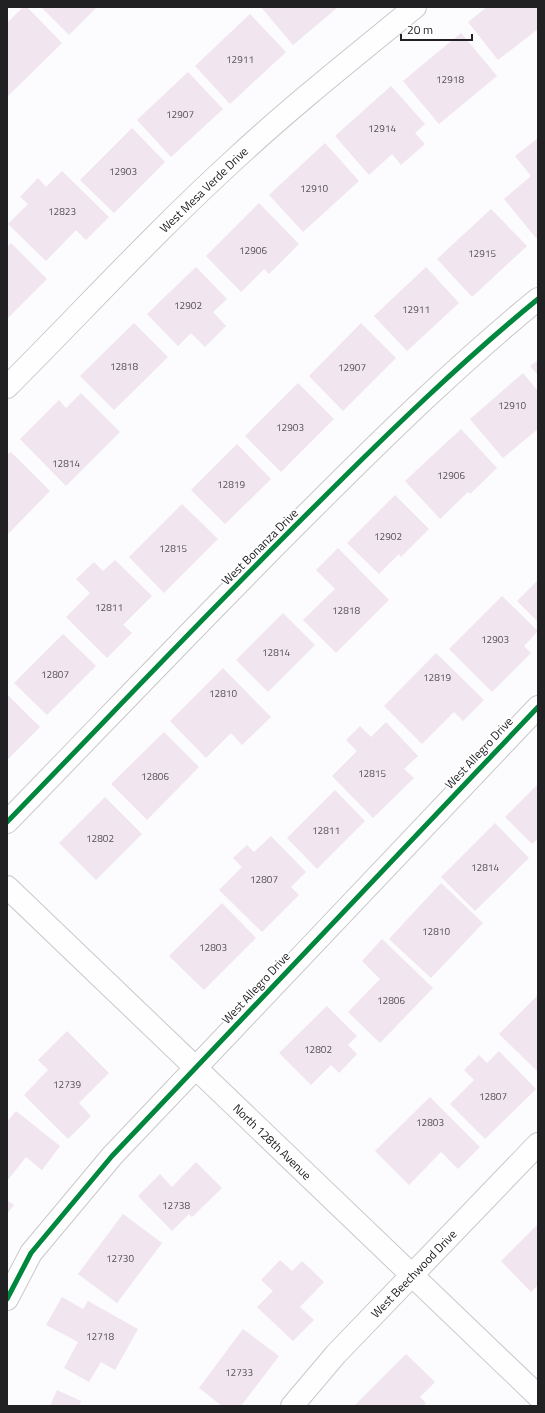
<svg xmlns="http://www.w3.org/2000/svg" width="545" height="1413" font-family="'Titillium Web',sans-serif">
	<rect width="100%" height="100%" fill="#fcfbfd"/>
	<g fill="#f1e5ef">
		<polygon points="23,7 27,7 62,43 8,96 7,94 7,23"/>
		<polygon points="41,7 97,7 69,35"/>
		<polygon points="261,7 338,7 293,45"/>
		<polygon points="487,7 538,7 538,29 498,60 468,22"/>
		<polygon points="250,14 286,52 230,104 195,66"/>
		<polygon points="461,33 497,76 439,124 403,81"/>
		<polygon points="188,72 223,109 171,157 137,120"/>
		<polygon points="391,86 425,124 415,133 425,144 401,165 392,154 369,175 335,136"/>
		<polygon points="132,128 165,162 114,213 80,180"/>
		<polygon points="538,138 538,236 536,238 504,199 531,176 515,156"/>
		<polygon points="325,143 359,181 303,232 269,195"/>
		<polygon points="62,171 109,217 86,240 76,230 46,261 8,224 28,204 20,197 38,178 46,187"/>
		<polygon points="259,203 299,244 269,274 264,269 241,292 206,256"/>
		<polygon points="491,209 527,246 472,297 437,259"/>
		<polygon points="11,243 47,279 7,319 7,247"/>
		<polygon points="196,267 227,299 213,312 226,326 205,347 191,333 178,346 147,314"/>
		<polygon points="426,267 459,303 407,351 374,316"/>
		<polygon points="134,323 168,357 114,410 80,376"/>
		<polygon points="361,323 396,358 343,411 309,376"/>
		<polygon points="538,360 538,375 530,366"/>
		<polygon points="523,373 538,391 538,429 503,458 470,419"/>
		<polygon points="298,383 334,419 281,472 245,436"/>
		<polygon points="81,393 120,432 66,486 20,439 59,400 66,408"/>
		<polygon points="461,429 497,468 470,494 468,492 440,519 405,481"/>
		<polygon points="237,444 271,479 225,524 191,490"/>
		<polygon points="11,452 50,491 7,535 7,455"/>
		<polygon points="395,495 429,529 401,557 399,554 379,574 347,543"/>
		<polygon points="182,504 218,539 164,593 129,557"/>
		<polygon points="338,548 389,600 336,653 303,620 335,589 316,570"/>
		<polygon points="115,560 152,596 123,625 132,633 107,658 66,617 90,593 76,579 94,562 103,571"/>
		<polygon points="538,580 538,622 517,601"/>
		<polygon points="502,596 538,631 524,646 531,653 492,692 449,649"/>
		<polygon points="283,613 315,645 268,692 236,660"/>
		<polygon points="63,634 96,666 47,715 14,683"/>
		<polygon points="436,653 484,700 463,721 454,712 422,744 384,706"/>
		<polygon points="223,668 271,717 242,745 231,733 206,758 170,721"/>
		<polygon points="7,694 40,727 7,760"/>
		<polygon points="386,722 418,756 404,769 414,778 373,818 332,776 357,751 346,740 360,726 371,737"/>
		<polygon points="164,732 199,767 147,820 111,784"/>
		<polygon points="538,784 538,839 532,844 505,817"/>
		<polygon points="335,790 365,821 317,869 287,838"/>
		<polygon points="105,797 142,834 96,880 59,843"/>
		<polygon points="495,823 529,858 475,911 441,877"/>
		<polygon points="271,836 306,872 291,887 299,895 262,932 219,890 242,867 233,858 247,845 254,852"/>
		<polygon points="441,883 483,923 431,978 389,939"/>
		<polygon points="222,903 256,938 204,990 169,956"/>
		<polygon points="382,939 433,988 380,1043 348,1012 380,979 362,961"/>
		<polygon points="538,995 538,1072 499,1034"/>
		<polygon points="327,1006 357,1036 348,1045 357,1054 339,1073 331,1065 311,1085 279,1053"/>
		<polygon points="67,1031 109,1073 79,1103 91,1116 68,1139 24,1095 48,1070 38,1060"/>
		<polygon points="499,1051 536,1089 485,1139 450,1104 474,1080 464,1070 479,1055 487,1063"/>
		<polygon points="430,1097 480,1147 458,1169 441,1152 409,1185 375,1151"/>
		<polygon points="16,1111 60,1146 42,1170 26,1157 7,1181 7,1122"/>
		<polygon points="196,1162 222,1188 192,1217 189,1214 172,1231 138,1196 160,1174 172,1187"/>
		<polygon points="7,1200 14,1205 7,1214"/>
		<polygon points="123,1214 162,1243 117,1303 78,1274"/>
		<polygon points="538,1224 538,1285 531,1292 501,1261"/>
		<polygon points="280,1260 292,1271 302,1261 324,1282 300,1307 314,1320 293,1341 257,1307 273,1291 261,1280"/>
		<polygon points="62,1297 83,1309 88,1301 138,1329 115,1370 101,1362 89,1382 64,1368 78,1342 46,1325"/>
		<polygon points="243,1329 279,1356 241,1406 222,1406 199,1388"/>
		<polygon points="406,1354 435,1382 420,1397 426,1403 423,1406 354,1406"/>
		<polygon points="57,1390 81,1401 79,1406 50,1406"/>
	</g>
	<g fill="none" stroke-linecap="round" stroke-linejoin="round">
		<g stroke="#c9c8ca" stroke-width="24">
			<g id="minor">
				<path d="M7,387c76,-76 148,-155 227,-227 58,-54 120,-103 181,-153"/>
				<path d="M7,822c104,-107 206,-215 311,-319 71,-71 143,-141 220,-204"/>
				<polyline points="7,1299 31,1253 112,1156 538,707"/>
				<polyline points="292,1406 336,1354 538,1144"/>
			</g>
		</g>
		<g stroke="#c9c8ca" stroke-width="24">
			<polyline id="tertiary" points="7,887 538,1396"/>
		</g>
		<use href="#minor" stroke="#fffeff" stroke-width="22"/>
		<use href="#tertiary" stroke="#fffeff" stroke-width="22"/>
		<g stroke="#fff" stroke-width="8">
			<g id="cycleway">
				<path d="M7,822c104,-107 206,-215 311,-319 71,-71 143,-141 220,-204"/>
				<polyline points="7,1299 31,1253 112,1156 538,707"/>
			</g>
		</g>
		<use href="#cycleway" stroke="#00873e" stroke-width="5"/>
	</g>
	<g text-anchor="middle" stroke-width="3.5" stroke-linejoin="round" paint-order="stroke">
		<g font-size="10" fill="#555156">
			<text x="240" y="63">12911</text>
			<text x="450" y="83">12918</text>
			<text x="180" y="118">12907</text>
			<text x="382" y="132">12914</text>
			<text x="123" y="175">12903</text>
			<text x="314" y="192">12910</text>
			<text x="62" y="215">12823</text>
			<text x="253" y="254">12906</text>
			<text x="482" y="257">12915</text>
			<text x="188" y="309">12902</text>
			<text x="416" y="313">12911</text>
			<text x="124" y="370">12818</text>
			<text x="352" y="371">12907</text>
			<text x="512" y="409">12910</text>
			<text x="290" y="431">12903</text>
			<text x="66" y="467">12814</text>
			<text x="451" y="479">12906</text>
			<text x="231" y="488">12819</text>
			<text x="388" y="540">12902</text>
			<text x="173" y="552">12815</text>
			<text x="109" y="611">12811</text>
			<text x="346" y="614">12818</text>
			<text x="495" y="643">12903</text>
			<text x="276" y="656">12814</text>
			<text x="55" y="678">12807</text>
			<text x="437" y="681">12819</text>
			<text x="223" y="697">12810</text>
			<text x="372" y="777">12815</text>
			<text x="155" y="780">12806</text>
			<text x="326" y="834">12811</text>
			<text x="100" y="842">12802</text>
			<text x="485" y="871">12814</text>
			<text x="264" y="883">12807</text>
			<text x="436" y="935">12810</text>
			<text x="213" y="951">12803</text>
			<text x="391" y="1004">12806</text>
			<text x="318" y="1053">12802</text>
			<text x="67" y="1088">12739</text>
			<text x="493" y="1100">12807</text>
			<text x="430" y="1126">12803</text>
			<text x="176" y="1209">12738</text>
			<text x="120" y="1262">12730</text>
			<text x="100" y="1340">12718</text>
			<text x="239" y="1376">12733</text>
		</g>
		<g font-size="12" fill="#212023" stroke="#fff">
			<text transform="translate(204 190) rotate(-44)" y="4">West Mesa Verde Drive</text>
			<text transform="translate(260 547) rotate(-45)" y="4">West Bonanza Drive</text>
			<text transform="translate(479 753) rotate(-47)" y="4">West Allegro Drive</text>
			<text transform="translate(256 988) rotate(-47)" y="4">West Allegro Drive</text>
			<text transform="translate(272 1142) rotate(44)" y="4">North 128th Avenue</text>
			<text transform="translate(414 1274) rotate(-46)" y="4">West Beechwood Drive</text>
		</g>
	</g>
	<rect width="545" height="1413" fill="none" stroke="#212023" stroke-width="16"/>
	<path d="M401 34v6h71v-6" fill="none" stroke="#212023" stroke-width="2"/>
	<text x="407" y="34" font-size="12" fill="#212023" stroke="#ffffff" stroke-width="3" paint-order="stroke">20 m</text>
</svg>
